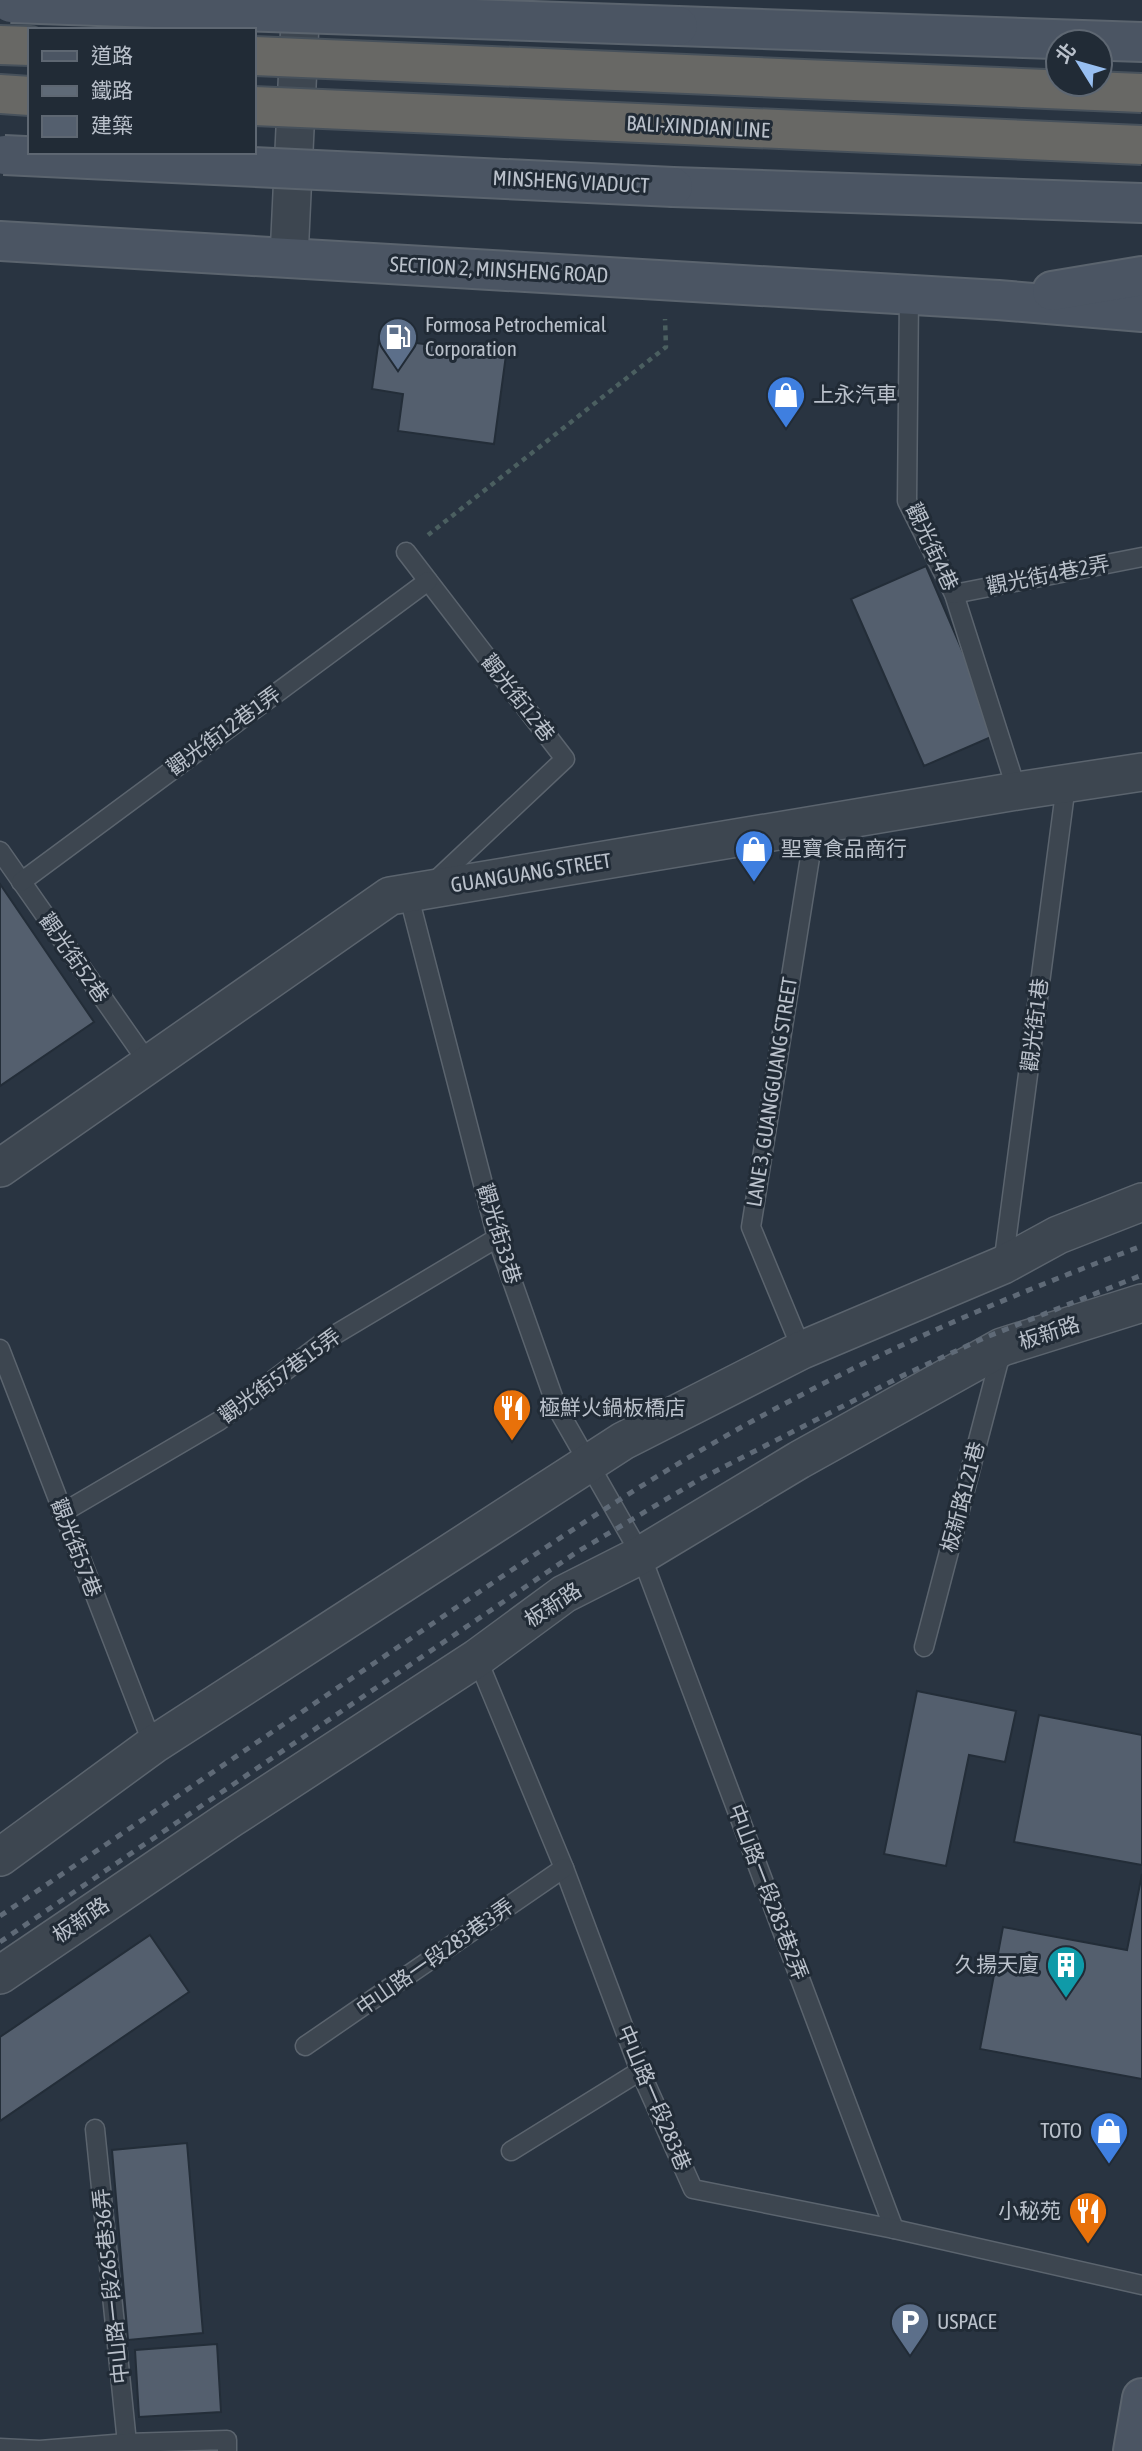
<svg xmlns="http://www.w3.org/2000/svg" width="1142" height="2451" font-family="'Asap Condensed','Noto Sans TC',sans-serif">
	<rect width="100%" height="100%" fill="#293441"/>
	<g fill="#545f6e" stroke="#232d38" stroke-width="2">
		<polygon points="379,338 506,355 494,444 398,431 403,394 372,389"/>
		<polygon points="926,566 998,734 924,766 851,599"/>
		<polygon points="0,884 94,1022 0,1086"/>
		<polygon points="917,1691 1016,1711 1005,1762 969,1755 946,1866 884,1854"/>
		<polygon points="1039,1715 1142,1735 1142,1865 1014,1842"/>
		<polygon points="1142,1874 1142,2079 980,2049 1003,1927 1127,1950"/>
		<polygon points="150,1935 189,1992 0,2121 0,2037"/>
		<polygon points="187,2143 203,2333 128,2340 112,2150"/>
		<polygon points="217,2344 221,2412 139,2417 135,2350"/>
	</g>
	<g fill="none" stroke-linecap="round" stroke-linejoin="round">
		<g stroke="#5b646e" stroke-width="21">
			<g id="service">
				<polyline points="909,295 907,501 954,594 1017,791"/>
				<polyline points="406,552 565,759 433,883"/>
				<polyline points="954,594 1142,557"/>
				<polyline points="0,851 149,1064"/>
				<polyline points="21,882 428,581"/>
				<polyline points="408,893 497,1238 557,1408 641,1555 894,2229"/>
				<polyline points="1003,1265 1066,785"/>
				<polyline points="0,1349 153,1745"/>
				<polyline points="802,1350 751,1227 815,826"/>
				<polyline points="62,1513 219,1421 326,1340 497,1238"/>
				<polyline points="924,1647 1002,1349"/>
				<polyline points="477,1658 564,1868 640,2071 693,2189 894,2229 1142,2285"/>
				<polyline points="305,2046 564,1868"/>
				<polyline points="95,2129 127,2443"/>
				<polyline points="511,2151 640,2071"/>
				<polyline points="0,2448 40,2450 127,2443 227,2440 227,2451"/>
			</g>
		</g>
		<g stroke="#5b646e" stroke-width="40">
			<g id="minor">
				<polyline points="289,258 301,0"/>
				<polyline points="0,1168 390,896 1017,791 1142,772"/>
				<polyline points="0,1857 153,1745 623,1441 802,1350 1003,1265 1058,1235 1142,1202"/>
				<polyline points="0,1975 230,1819 477,1658 564,1594 641,1555 799,1460 1002,1347 1142,1303"/>
			</g>
		</g>
		<g stroke="#5b646e" stroke-width="42">
			<g id="secondary">
				<polyline points="678,26 1142,42"/>
				<polyline points="673,187 1142,203"/>
				<polyline points="0,241 998,300 1142,312"/>
				<polyline points="1052,291 1142,276"/>
				<polyline points="1133,2451 1142,2398"/>
			</g>
		</g>
		<g stroke="#47515b" stroke-width="42">
			<g id="trunk">
				<polyline points="0,45 30,46"/>
				<polyline points="0,94 30,96"/>
			</g>
		</g>
		<polyline stroke="#4b5f60" stroke-width="4.5" stroke-dasharray="5 5" stroke-linecap="butt" points="428,535 666,347 665,319"/>
		<use href="#service" stroke="#3d4650" stroke-width="18"/>
		<use href="#minor" stroke="#3d4650" stroke-width="37"/>
		<use href="#secondary" stroke="#4b5563" stroke-width="38"/>
		<use href="#trunk" stroke="#686865" stroke-width="38"/>
		<g stroke="#5f6a77" stroke-width="5" stroke-dasharray="7 7" stroke-linecap="butt">
			<path d="M0,1916c135,-91 269,-182 404,-273 125,-85 250,-171 384,-241 114,-61 233,-111 354,-156"/>
			<polyline points="0,1942 577,1552 702,1478 906,1374 984,1338 1142,1275"/>
		</g>
		<g stroke="#5b646e" stroke-width="42" stroke-linecap="butt">
			<g id="secondary-bridge">
				<polyline points="11,3 678,26"/>
				<polyline points="4,155 673,187"/>
			</g>
		</g>
		<g stroke="#47515b" stroke-width="42" stroke-linecap="butt">
			<g id="trunk-bridge">
				<polyline points="254,56 1142,93"/>
				<polyline points="254,106 1142,145"/>
			</g>
		</g>
		<use href="#secondary-bridge" stroke="#4b5563" stroke-width="38"/>
		<use href="#trunk-bridge" stroke="#686865" stroke-width="38"/>
	</g>
	<defs>
		<g id="fuel-pin" transform="scale(2.0125)"><path d="M0 17L-7.5 6A9.5 9.5 0 1 1 7.5 6Z" fill="#5c6f8a" stroke="#212b36"/><path d="M-5.5-6h7V0h2V4h1.3V-2.5L3-4.5l.8-.8L6-3V5H2.5V1h-1V6h-7ZM-4.2-4.7v3.2H.2V-4.7Z" fill="#fff"/></g>
		<g id="shop-pin" transform="scale(2.0125)"><path d="M0 17L-7.5 6A9.5 9.5 0 1 1 7.5 6Z" fill="#3f7fe0" stroke="#212b36"/><path d="M-5-2.5h2.3a2.7 3.5 0 0 1 5.4 0H5L5.5 6h-11ZM-1.5-2.5h3a1.5 2.3 0 0 0-3 0Z" fill="#fff"/></g>
		<g id="restaurant-pin" transform="scale(2.0125)"><path d="M0 17L-7.5 6A9.5 9.5 0 1 1 7.5 6Z" fill="#e8710a" stroke="#212b36"/><path d="M-5-6h1v4h1v-4h1v4h1v-4h1v5L-1.5 .5V6h-2V.5L-5-1ZM5-6V6H3V1.5H1.5Q1.5-4 5-6Z" fill="#fff"/></g>
		<g id="building-pin" transform="scale(2.0125)"><path d="M0 17L-7.5 6A9.5 9.5 0 1 1 7.5 6Z" fill="#0f9aa8" stroke="#212b36"/><path d="M-4-6H4V6H1V3H-1V6H-4ZM-2.5-4.3h1.7v1.8h-1.7ZM.8-4.3h1.7v1.8H.8ZM-2.5-1h1.7V.8h-1.7ZM.8-1h1.7V.8H.8Z" fill="#fff"/></g>
		<g id="parking-pin" transform="scale(2.0125)"><path d="M0 17L-7.5 6A9.5 9.5 0 1 1 7.5 6Z" fill="#5c6f8a" stroke="#212b36"/><path d="M-3.5-5.5H1a3.5 3.5 0 0 1 0 7H-1V5.5H-3.5ZM-1-3.4V-.6H.8a1.4 1.4 0 0 0 0-2.8Z" fill="#fff"/></g>
	</defs>
	<g fill-rule="evenodd">
		<use href="#fuel-pin" x="398" y="337"/>
		<use href="#shop-pin" x="786" y="395"/>
		<use href="#shop-pin" x="754" y="849"/>
		<use href="#restaurant-pin" x="512" y="1408"/>
		<use href="#building-pin" x="1066" y="1965"/>
		<use href="#shop-pin" x="1109" y="2131"/>
		<use href="#restaurant-pin" x="1088" y="2211"/>
		<use href="#parking-pin" x="910" y="2322"/>
	</g>
	<g text-anchor="middle" stroke-width="6" stroke-linejoin="round" paint-order="stroke">
		<g font-size="21" fill="#bac1cb" stroke="#212b36">
			<text transform="translate(698 127) rotate(3)" y="7">BALI-XINDIAN LINE</text>
			<text transform="translate(571 182) rotate(3)" y="7">MINSHENG VIADUCT</text>
			<text transform="translate(499 270) rotate(3)" y="7">SECTION 2, MINSHENG ROAD</text>
			<text transform="translate(932 547) rotate(65)" y="7">觀光街4巷</text>
			<text transform="translate(1048 575) rotate(-11)" y="7">觀光街4巷2弄</text>
			<text transform="translate(518 698) rotate(52)" y="7">觀光街12巷</text>
			<text transform="translate(224 731) rotate(-36)" y="7">觀光街12巷1弄</text>
			<text transform="translate(531 873) rotate(-9)" y="7">GUANGUANG STREET</text>
			<text transform="translate(74 958) rotate(55)" y="7">觀光街52巷</text>
			<text transform="translate(1035 1025) rotate(-83)" y="7">觀光街1巷</text>
			<text transform="translate(772 1092) rotate(-81)" y="7">LANE 3, GUANGGUANG STREET</text>
			<text transform="translate(499 1234) rotate(73)" y="7">觀光街33巷</text>
			<text transform="translate(1049 1333) rotate(-18)" y="7">板新路</text>
			<text transform="translate(280 1376) rotate(-36)" y="7">觀光街57巷15弄</text>
			<text transform="translate(963 1497) rotate(-75)" y="7">板新路121巷</text>
			<text transform="translate(76 1548) rotate(69)" y="7">觀光街57巷</text>
			<text transform="translate(553 1605) rotate(-33)" y="7">板新路</text>
			<text transform="translate(768 1892) rotate(69)" y="7">中山路一段283巷2弄</text>
			<text transform="translate(81 1920) rotate(-34)" y="7">板新路</text>
			<text transform="translate(435 1957) rotate(-35)" y="7">中山路一段283巷3弄</text>
			<text transform="translate(654 2098) rotate(67)" y="7">中山路一段283巷</text>
			<text transform="translate(111 2286) rotate(-96)" y="7">中山路一段265巷36弄</text>
		</g>
		<g font-size="21" fill="#bac1cb" stroke="#212b36" text-anchor="start">
			<text x="425" y="332">Formosa Petrochemical<tspan x="425" dy="24">Corporation</tspan></text>
			<text x="813" y="402">上永汽車</text>
			<text x="781" y="856">聖寶食品商行</text>
			<text x="539" y="1415">極鮮火鍋板橋店</text>
			<text x="1039" y="1972" text-anchor="end">久揚天廈</text>
			<text x="1082" y="2138" text-anchor="end">TOTO</text>
			<text x="1061" y="2218" text-anchor="end">小秘苑</text>
			<text x="937" y="2329">USPACE</text>
		</g>
	</g>
	<rect x="28" y="28" width="228" height="126" fill="#212b36" stroke="#5e6772" stroke-width="2"/>
	<rect x="42" y="51" width="35" height="10" fill="#4b5563" stroke="#5e6772" stroke-width="2"/>
	<text x="91" y="63" font-size="21" fill="#bac1cb">道路</text>
	<rect x="42" y="86" width="35" height="10" fill="#5f6a77" stroke="#5e6772" stroke-width="2"/>
	<text x="91" y="98" font-size="21" fill="#bac1cb">鐵路</text>
	<rect x="42" y="116" width="35" height="21" fill="#545f6e" stroke="#5e6772" stroke-width="2"/>
	<text x="91" y="133" font-size="21" fill="#bac1cb">建築</text>
	<g transform="translate(1079 63) rotate(307)"><circle r="33" fill="#212b36" stroke="#5e6772" stroke-width="2"/>
	<path d="M0-5L12 26L0 18L-12 26Z" fill="#98bff1"/>
	<text y="-10" font-size="19" font-weight="bold" text-anchor="middle" fill="#bac1cb">北</text>
	</g>
</svg>
